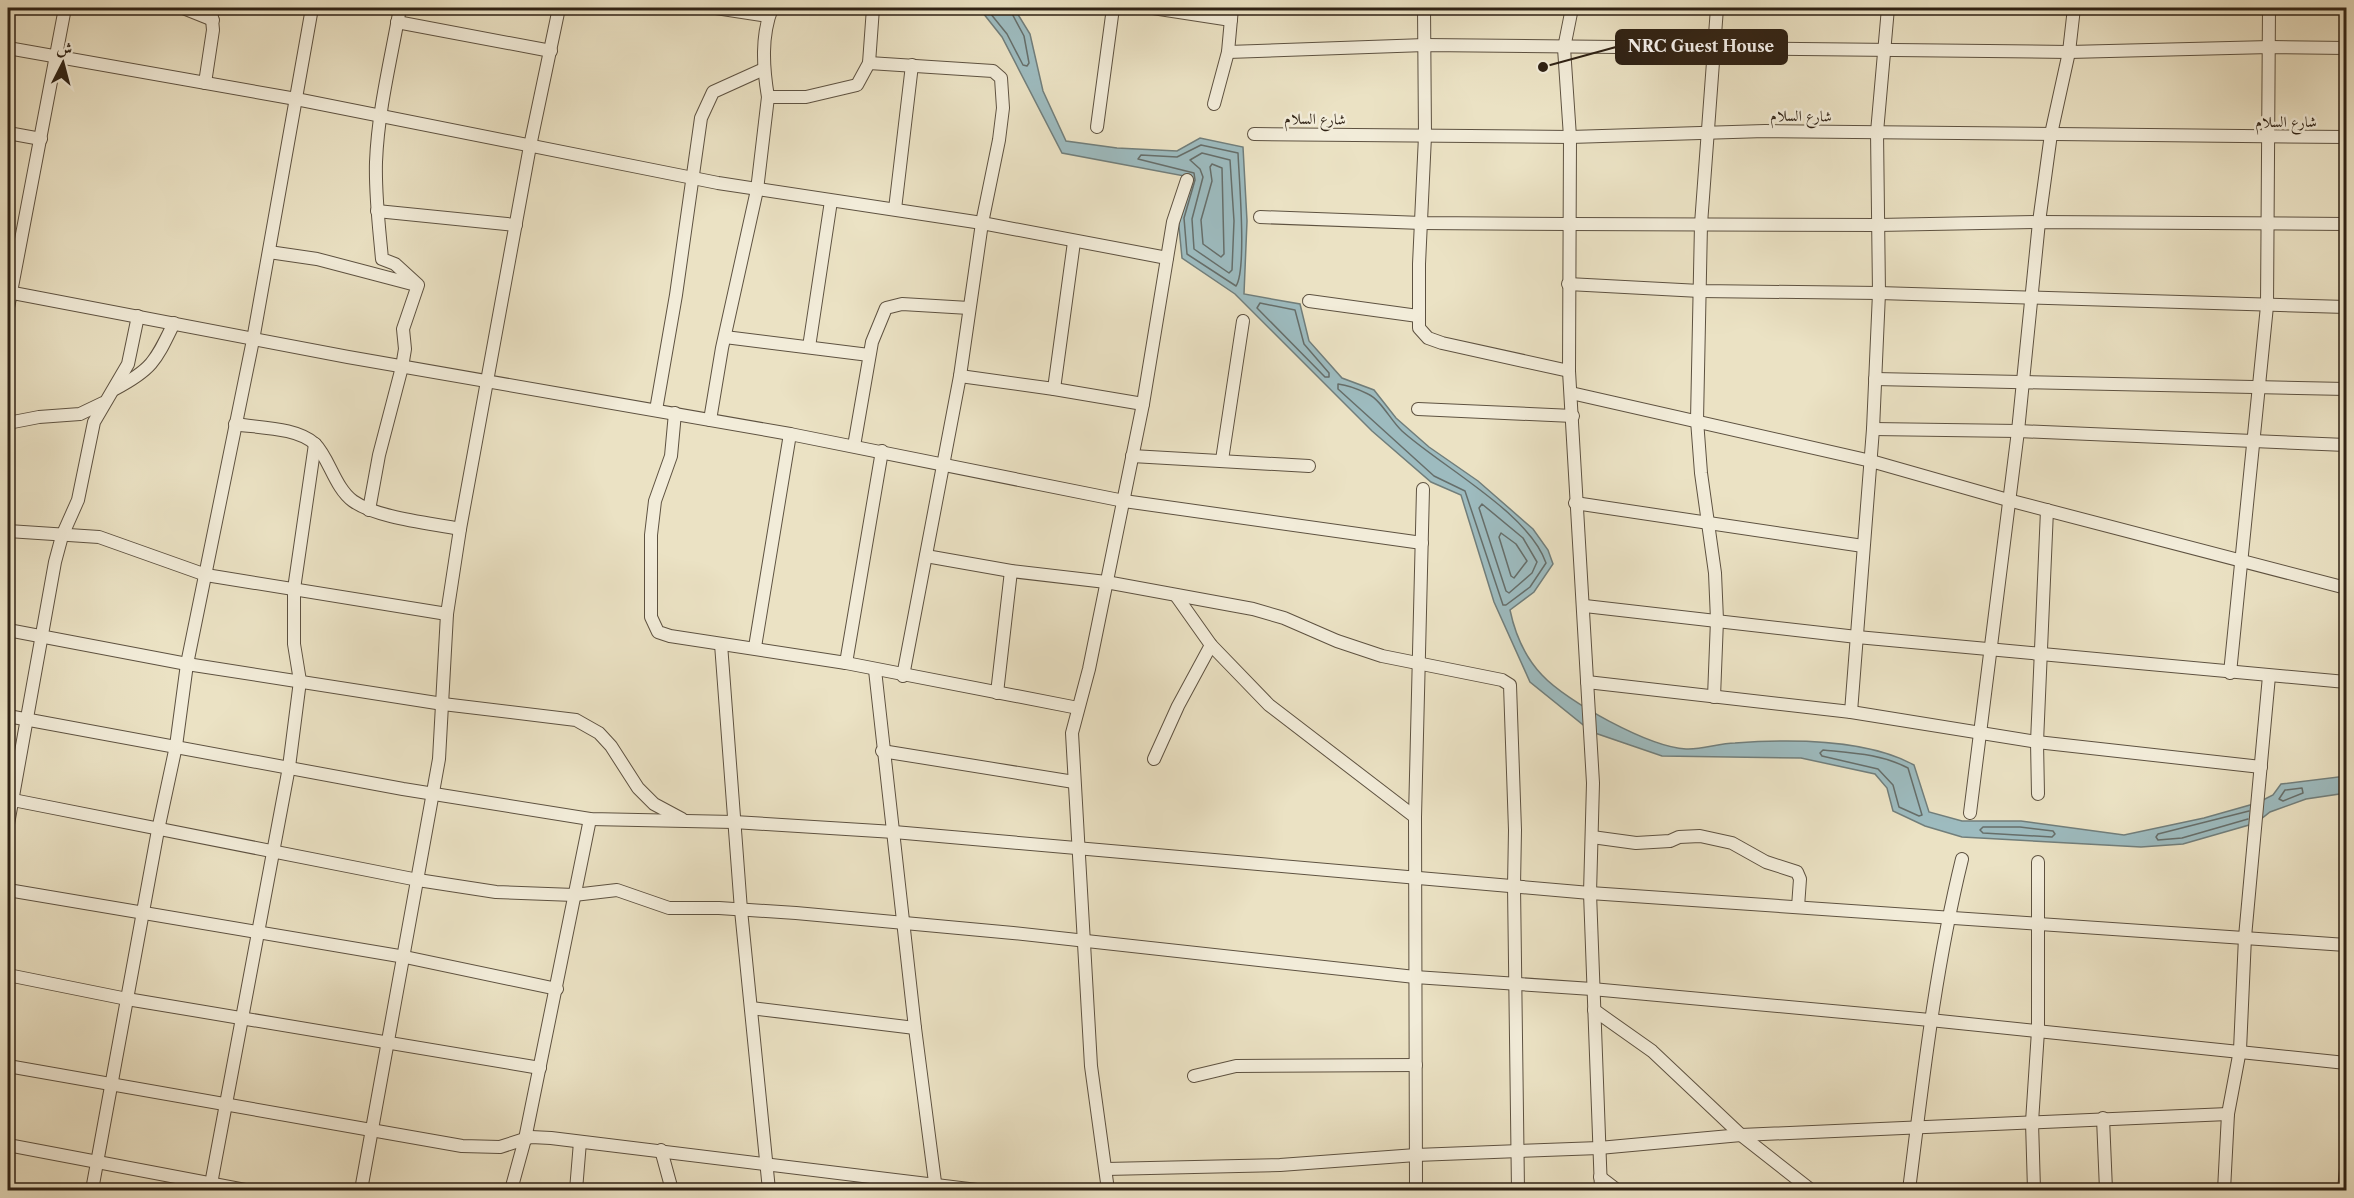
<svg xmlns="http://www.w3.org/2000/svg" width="2354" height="1198" font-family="'Libre Caslon Text',Amiri,serif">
	<rect width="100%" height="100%" fill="#ebe2c4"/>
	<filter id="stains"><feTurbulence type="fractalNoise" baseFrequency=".00333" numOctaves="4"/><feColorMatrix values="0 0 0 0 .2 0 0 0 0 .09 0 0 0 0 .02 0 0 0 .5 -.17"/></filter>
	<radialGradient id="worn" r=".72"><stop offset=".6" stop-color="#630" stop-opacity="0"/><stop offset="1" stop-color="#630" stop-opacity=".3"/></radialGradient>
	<path fill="#9dbbbf" stroke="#717e7b" stroke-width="1.5" d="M979,8h35l16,26 13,57 23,50 51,7 60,3 23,-13 43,9 4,74 -3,73 56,10 9,37 33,37 32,12 22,28 33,29 49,34 55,48 15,21 5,14 -19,28 -24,18c5,24 15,47 32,65 25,27 107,72 144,74 16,1 33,-6 49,-6 55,-4 130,-5 179,22l15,47 33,9h59l103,14 80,-17 53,-15 16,-8 8,-11 65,-8v17l-40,6 -36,13 -14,11 -73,21 -42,3 -179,-10 -37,-11 -32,-15 -6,-23 -12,-14 -74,-16 -139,-2 -70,-24 -62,-50 -36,-80 -33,-107 -30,-13 -59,-51 -137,-137 -53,-36 -4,-41 12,-40 -128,-24 -60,-116z"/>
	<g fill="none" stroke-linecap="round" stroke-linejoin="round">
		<g stroke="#666e6a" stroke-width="1.5">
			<polyline points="986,8 1007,34 1023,65 1027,66 1029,63 1024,36 1009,8"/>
			<path d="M1201,145l37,8c1,25 9,117 -2,133l-49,-32 -3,-36 11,-38 -1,-7 -56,-14 3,-4 36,2z"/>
			<polygon points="1202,153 1230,160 1234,221 1232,270 1229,273 1194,249 1192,219 1203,177 1200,169 1190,160"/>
			<polygon points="1212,164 1222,168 1224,254 1221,257 1203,244 1201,220 1212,181 1210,167"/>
			<polygon points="1260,303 1295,310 1304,344 1329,373 1329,377 1325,377 1257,308"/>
			<path d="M1338,384c9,1 22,6 30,10 13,6 23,27 34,37 40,36 127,82 144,132l-16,24 -24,18h-3l-38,-114 -31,-15 -96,-87z"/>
			<polygon points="1482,504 1523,538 1537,562 1532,573 1509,593 1506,591 1479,508"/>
			<polygon points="1501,533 1516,544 1527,561 1514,578 1511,576 1499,537"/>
			<path d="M1823,750c30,3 58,4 85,18l14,47 -3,1 -20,-9 -6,-22 -15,-16 -56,-13 -2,-3z"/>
			<polygon points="2302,788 2303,793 2283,801 2279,799 2285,790"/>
			<polyline points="2248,819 2182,838 2158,840 2156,837 2158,834 2249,811"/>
			<polygon points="1983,827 2020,827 2053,831 2055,834 2052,837 1983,833 1980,830"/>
		</g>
		<g stroke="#5e5241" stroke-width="14">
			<g id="minor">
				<polyline points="183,8 213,20"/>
				<polyline points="716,8 768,16"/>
				<polyline points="1153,8 1231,20"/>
				<polyline points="1424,8 1425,136 1419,264 1419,328 1428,338 1442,343 1569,371"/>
				<polyline points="1572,8 1564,48 1570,137 1569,371 1593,783 1590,893 1601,1190"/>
				<polyline points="397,22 551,51"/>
				<polyline points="8,48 296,99 718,183 982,223 1167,258"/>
				<polyline points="1228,52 1425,45 2069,52 2270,47 2346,48"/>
				<polyline points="869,63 993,71 1001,78 1003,108 999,140 982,223 960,376 903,676"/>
				<polyline points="205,83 213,30 211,8"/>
				<path d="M768,97c-5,-30 -7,-61 4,-89"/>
				<polyline points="1214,104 1228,52 1232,8"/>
				<polyline points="1097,127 1113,8"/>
				<polyline points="8,133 41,139"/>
				<polyline points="1254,134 1570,137 1765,131 2346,137"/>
				<polyline points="895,209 912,65"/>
				<polyline points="377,211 516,225"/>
				<polyline points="1260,217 1422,223 1569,224 1878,225 2039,222 2346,224"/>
				<polyline points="269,252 317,259 416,285"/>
				<polyline points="1568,284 1700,291 1879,293 2346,307"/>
				<polyline points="8,292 348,357 790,434 1124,501 1422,543"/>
				<polyline points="1309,301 1418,316"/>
				<polyline points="8,308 65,8"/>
				<polyline points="725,337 869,355"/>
				<polyline points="809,347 831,201"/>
				<polyline points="960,376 1054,389 1074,242"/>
				<polyline points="1875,379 2346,389"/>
				<path d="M115,389c38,-20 41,-29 59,-66"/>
				<polyline points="1054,389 1143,404"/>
				<polyline points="1571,393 1871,461 2008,500 2346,588"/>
				<polyline points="1418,409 1573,416"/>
				<polyline points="656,410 676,295 701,118 713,92 764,69"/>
				<polyline points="675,413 671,456 655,501 651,535 651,617 658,632 670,636 846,663 1078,708"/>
				<polyline points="710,420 722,348 757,190 768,97 806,97 857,85 869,63 873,8"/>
				<polyline points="8,423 39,417 80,414 103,403"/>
				<path d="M235,424c23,4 62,3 80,20 14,14 20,44 38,57 24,17 77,22 107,28"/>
				<polyline points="1873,429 2018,431 2346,445"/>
				<polyline points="854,446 872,342 886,308 902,304 969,308"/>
				<polyline points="1132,456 1309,466"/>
				<polyline points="1222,460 1243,321"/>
				<polyline points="1575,503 1863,546"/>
				<path d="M369,510l10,-55 23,-88 3,-18 -2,-20 15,-44 -23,-21 -13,-5c-3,-33 -7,-64 -6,-97 2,-52 15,-103 24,-154"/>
				<polyline points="8,531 99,537 206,575 447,614"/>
				<polyline points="926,556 1011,571 1106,582 1253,609 1284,618 1337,641 1382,656 1502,680 1510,685 1515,830 1514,886 1518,1190"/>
				<polyline points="1177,597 1211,645 1269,705 1415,817"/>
				<polyline points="1585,606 1857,637 2346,682"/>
				<polyline points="8,630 187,664 443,704 576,720 599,733 611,746 638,788 654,804 682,819"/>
				<polyline points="721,644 741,910 769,1190"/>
				<polyline points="755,647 790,434"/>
				<polyline points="846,663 882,451"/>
				<polyline points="875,670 915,1028 936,1190"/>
				<polyline points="2230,673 2267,306 2269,8"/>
				<polyline points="1587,682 1851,712 2037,742 2261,767"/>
				<polyline points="997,693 1011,571"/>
				<polyline points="1714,697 1717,620 1715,573 1701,473 1697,420 1701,224 1717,8"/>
				<polyline points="1851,712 1873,429 1879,293 1877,132 1888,8"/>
				<polyline points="8,716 403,789 590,819 734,822 894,832 1590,893 2346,945"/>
				<polyline points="882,751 1074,782"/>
				<polyline points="1154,759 1178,706 1211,645"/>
				<polyline points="2038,794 2037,742 2047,510"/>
				<polyline points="8,799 418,880 496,892 574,895 617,890 669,908 719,908 796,913 1013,933 1415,977 1592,989 1930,1020 2346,1063"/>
				<polyline points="1970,813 2018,431 2039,222 2051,134 2069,52 2074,8"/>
				<polyline points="8,824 55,562 62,536 78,500 94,422 128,364 138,316"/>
				<polyline points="1592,837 1636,843 1670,841 1679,837 1700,836 1732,843 1766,862 1797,872 1800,879 1798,907"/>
				<polyline points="8,890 405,957 557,989"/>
				<polyline points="8,975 127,999 540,1068"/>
				<polyline points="751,1008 915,1028"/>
				<polyline points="1594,1010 1652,1051 1741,1135 1811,1190"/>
				<polyline points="8,1066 462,1146 500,1147 531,1137 551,1138 977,1190"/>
				<polyline points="1194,1076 1236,1066 1416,1065"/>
				<polyline points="2103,1118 2106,1190"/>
				<polyline points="8,1145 245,1190"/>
				<polyline points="661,1150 672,1190"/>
				<polyline points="1106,1169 1280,1165 1416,1155 1599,1148 1741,1135 2228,1114"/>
				<polyline points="1600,1177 1617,1190"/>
				<polyline points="211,1184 289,767 300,681 294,644 294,589 315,444"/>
				<polyline points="92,1190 158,830 176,746 187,664 253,340 312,8"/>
				<polyline points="361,1190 439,759 447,614 460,529 530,146 559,8"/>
				<polyline points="511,1190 525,1139 590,819"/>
				<polyline points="576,1190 580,1142"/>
				<polyline points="1108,1190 1091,1066 1072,733 1089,669 1143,404 1173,222 1187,180"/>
				<polyline points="1416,1190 1415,817 1423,489"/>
				<path d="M1909,1190c14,-111 26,-221 53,-331"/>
				<polyline points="2034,1190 2032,1122 2038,1031 2038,862"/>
				<polyline points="2224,1190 2228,1114 2240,1050 2245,937 2269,676"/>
				<polyline points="2344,1190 2346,1169"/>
			</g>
		</g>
		<use href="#minor" stroke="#f2ecd9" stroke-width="12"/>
	</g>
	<g text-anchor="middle" stroke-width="5" stroke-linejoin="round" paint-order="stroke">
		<g font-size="15" fill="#2f2215" stroke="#f2ecd9">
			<text transform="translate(1801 116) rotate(1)" y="5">شارع السلام</text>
			<text transform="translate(1315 119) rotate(1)" y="5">شارع السلام</text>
			<text x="2286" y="127">شارع السلام</text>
		</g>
	</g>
	<path fill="none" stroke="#2f2215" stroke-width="2" d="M1543 67L1616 47"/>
	<circle fill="#2f2215" stroke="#f2ecd9" stroke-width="2" cx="1543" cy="67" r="6"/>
	<rect fill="#2f2215" stroke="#2f2215" stroke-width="2" x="1616" y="30" width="171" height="34" rx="6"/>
	<g font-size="16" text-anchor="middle" font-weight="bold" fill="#fff">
		<text x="1701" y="52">NRC Guest House</text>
	</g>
	<rect width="2354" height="1198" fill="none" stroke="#ebe2c4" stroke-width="30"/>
	<rect x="9" y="9" width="2336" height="1180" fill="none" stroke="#2f2215" stroke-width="3"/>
	<rect x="15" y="15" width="2324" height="1168" fill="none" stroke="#2f2215" stroke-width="1.5"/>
	<g transform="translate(63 63) rotate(6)" stroke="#f2ecd9" stroke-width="4.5" paint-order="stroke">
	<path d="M0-4.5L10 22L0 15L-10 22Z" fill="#2f2215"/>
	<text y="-9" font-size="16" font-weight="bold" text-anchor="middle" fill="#2f2215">ش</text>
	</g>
	<rect width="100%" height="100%" filter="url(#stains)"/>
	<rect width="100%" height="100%" fill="url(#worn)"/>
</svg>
